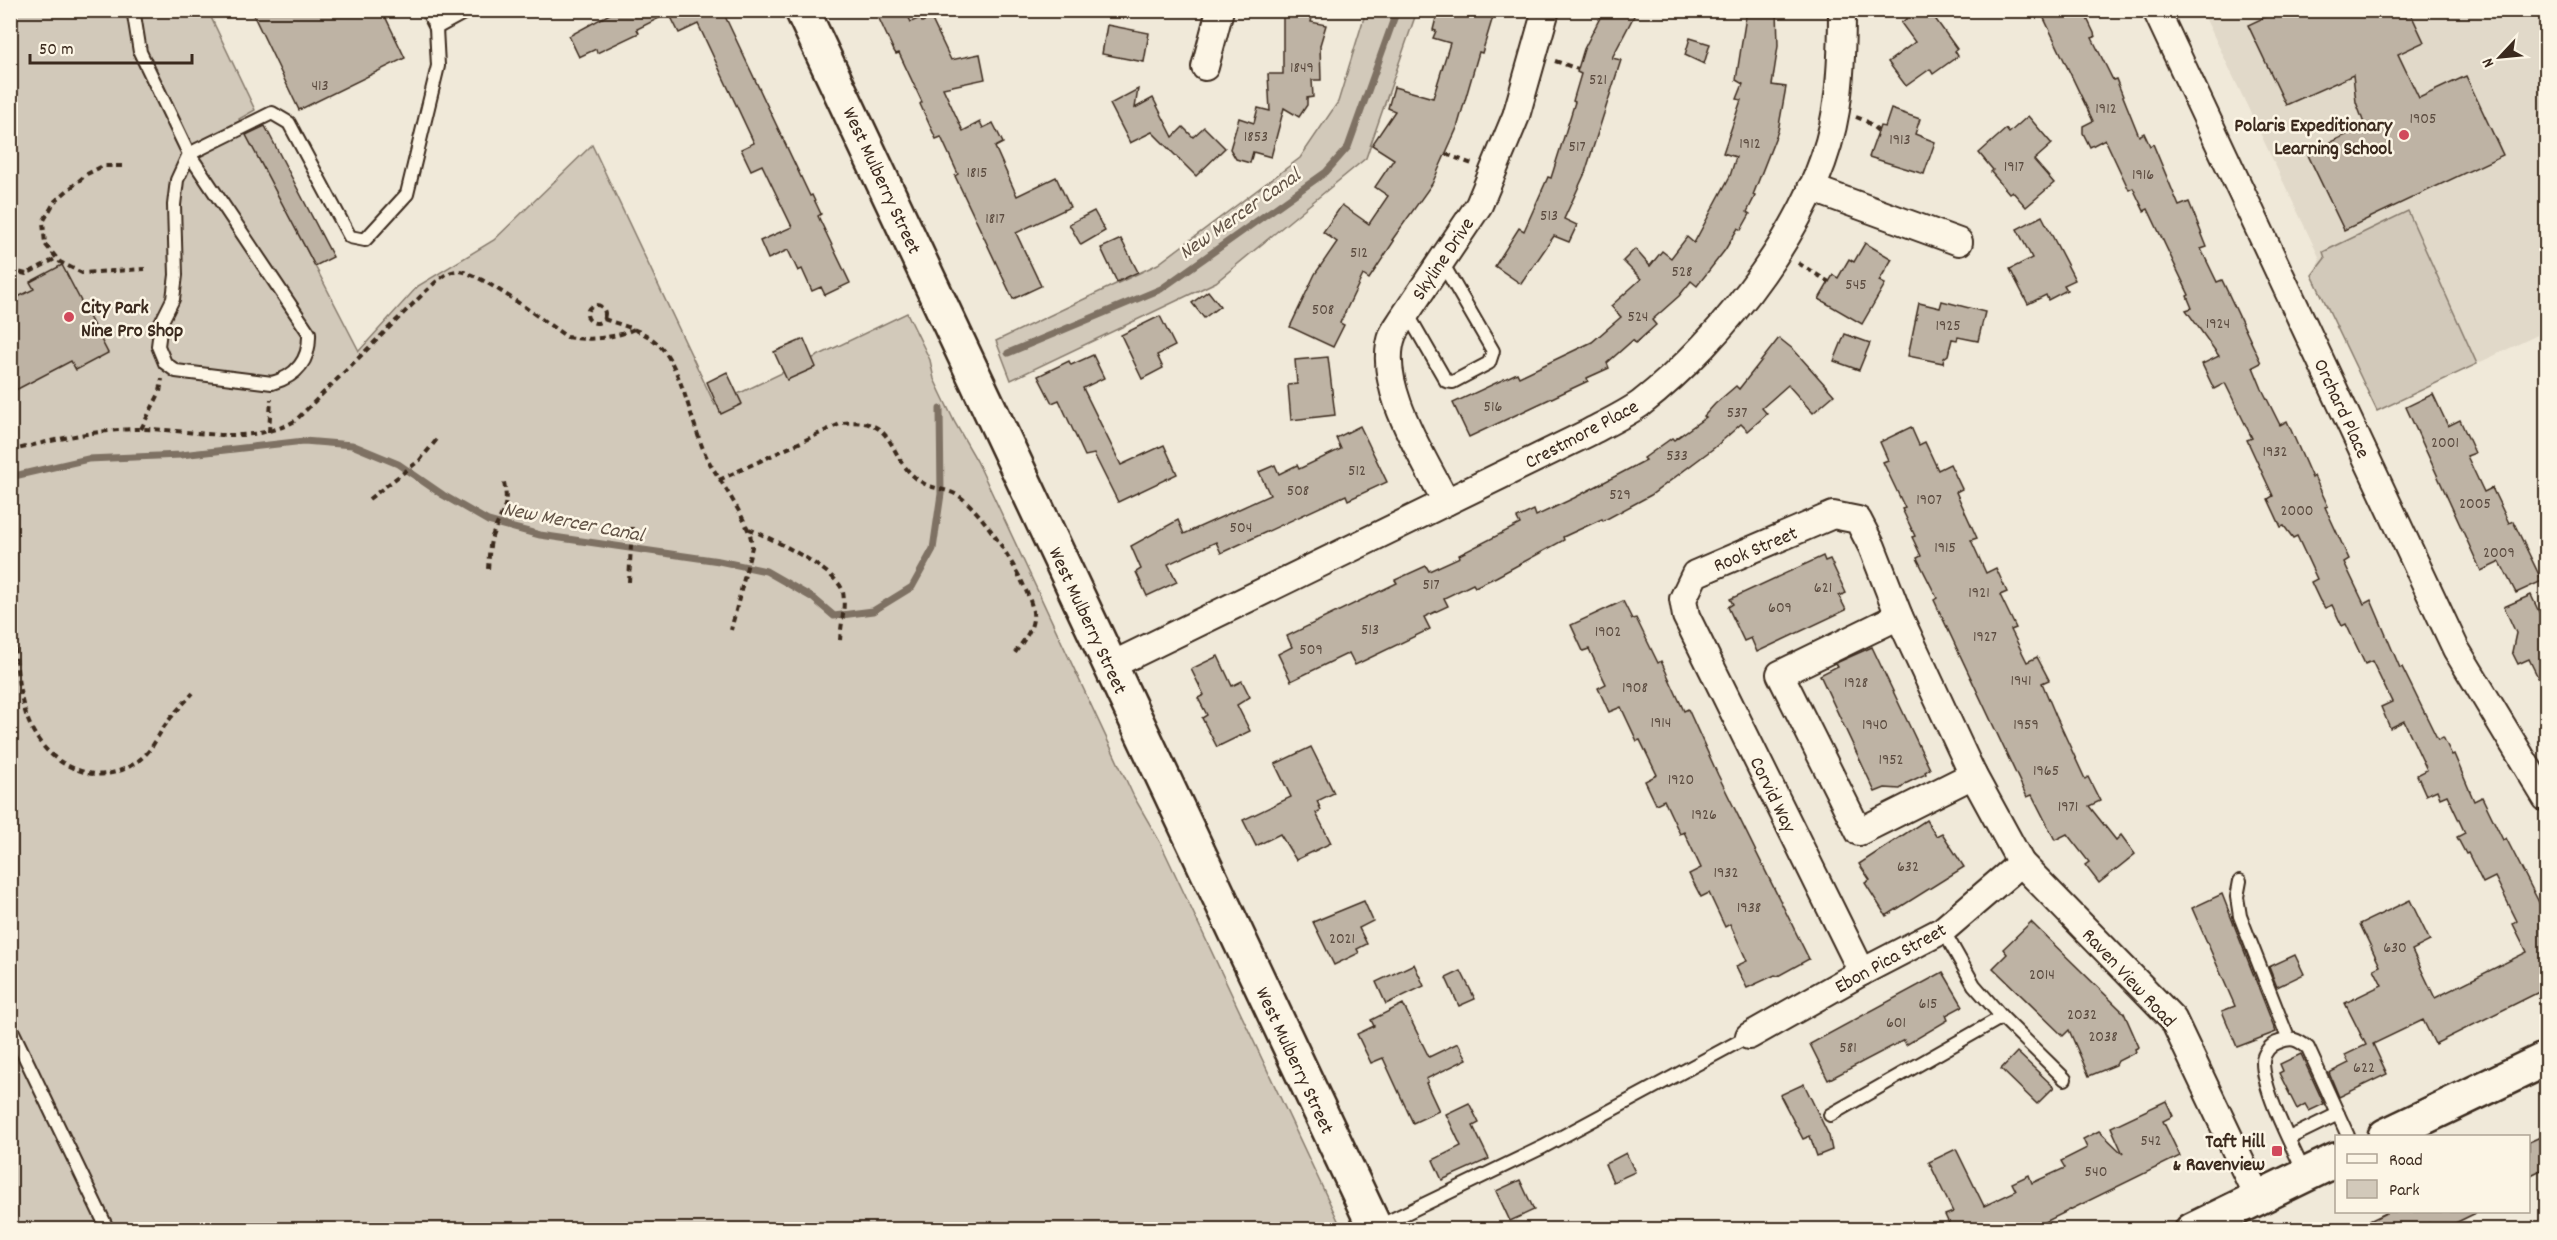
<svg xmlns="http://www.w3.org/2000/svg" width="2557" height="1240" font-family="Dekko,sans-serif">
	<rect width="100%" height="100%" fill="#f0e9d9"/>
	<filter id="ink" filterUnits="userSpaceOnUse"><feTurbulence type="fractalNoise" baseFrequency=".0167" numOctaves="2"/><feDisplacementMap in="SourceGraphic" scale="12" xChannelSelector="R" yChannelSelector="G"/><feConvolveMatrix kernelMatrix="1 2 1 2 8 2 1 2 1" color-interpolation-filters="sRGB"/></filter>
	<g filter="url(#ink)">
		<polygon fill="#e1d9c9" points="2202,11 2546,11 2546,331 2377,411 2312,275 2320,259"/>
		<g fill="#d2c9ba" stroke="#867a6c" stroke-width="1.5">
			<polygon points="10,11 208,11 255,110 239,119 359,351 418,286 494,240 592,145 715,405 907,313 930,360 934,379 955,423 977,461 1134,797 1160,842 1342,1229 11,1229"/>
			<polygon points="1366,11 1417,11 1366,158 1216,282 1011,380 996,341 1158,264 1300,158 1338,102"/>
			<polygon points="2408,211 2477,364 2377,411 2312,275 2325,258 2323,252"/>
		</g>
		<g fill="none" stroke-linecap="round" stroke-linejoin="round">
			<g stroke="#7e7163" stroke-width="7">
				<polyline points="1008,353 1161,289 1326,172 1348,147 1397,10"/>
				<polyline points="10,477 88,459 181,455 304,441 352,445 398,464 443,495 488,521 540,535 719,561 766,571 813,598 834,616 873,611 912,587 933,549 941,494 940,409"/>
			</g>
		</g>
		<g fill="#beb3a4" stroke="#3b2a1e" stroke-width="1.5">
			<polygon points="251,10 382,10 405,58 299,110"/>
			<polygon points="617,10 725,10 723,12 810,196 812,195 821,214 818,216 850,283 825,295 821,287 812,291 802,269 798,271 788,250 768,259 760,241 792,227 762,165 751,170 741,149 754,143 698,24 679,33 669,13 637,29 639,33 597,53 596,49 579,57 569,36"/>
			<polygon points="875,10 905,10 911,22 920,18 922,22 931,18 951,60 980,54 985,79 943,88 963,131 980,122 983,128 993,123 1003,143 995,147 1017,196 1056,177 1070,207 1016,233 1041,286 1013,299 955,176 958,174 941,137 936,139 920,104 922,102 899,53 896,54 894,51"/>
			<polygon points="1283,10 1314,10 1311,22 1326,25 1320,45 1321,80 1312,80 1313,97 1307,98 1307,105 1299,117 1284,108 1271,157 1253,152 1250,163 1236,159 1230,149 1239,118 1254,123 1258,108 1270,111 1268,74 1283,74"/>
			<polygon points="1438,10 1495,10 1482,53 1479,52 1457,128 1432,184 1392,240 1394,241 1369,279 1363,275 1340,323 1344,325 1333,347 1290,327 1315,274 1337,242 1323,232 1342,205 1369,224 1388,196 1375,187 1394,159 1372,145 1395,111 1388,108 1394,87 1433,98 1450,43 1433,38 1436,31 1433,30"/>
			<polygon points="1604,10 1637,10 1612,58 1621,60 1585,173 1564,219 1577,225 1569,242 1554,236 1521,284 1495,266 1519,228 1524,231 1548,177 1551,178 1575,102 1573,101 1581,74 1577,72 1584,49"/>
			<polygon points="1747,10 1777,10 1778,46 1772,85 1786,87 1778,131 1753,195 1755,196 1747,212 1750,214 1741,230 1738,228 1725,250 1697,286 1691,281 1679,296 1652,320 1656,325 1637,342 1635,343 1633,340 1607,363 1609,368 1587,378 1588,381 1573,388 1469,437 1453,403 1517,373 1519,377 1592,342 1621,317 1611,306 1641,279 1623,261 1635,249 1650,266 1662,251 1671,258 1687,237 1694,243 1730,176 1736,157 1723,153 1741,100 1737,99 1743,84 1736,80"/>
			<polygon points="1918,10 1929,10 1957,49 1955,51 1958,56 1933,74 1930,69 1906,86 1888,62 1915,42 1901,23"/>
			<polygon points="2040,10 2083,10 2094,33 2095,37 2092,38 2113,80 2116,79 2139,136 2144,133 2150,146 2153,144 2179,206 2189,202 2207,247 2201,249 2217,282 2222,280 2261,363 2253,367 2262,389 2280,425 2287,421 2312,478 2314,476 2328,506 2325,507 2349,559 2344,562 2364,604 2371,600 2400,668 2402,667 2438,740 2443,737 2452,755 2454,754 2474,801 2482,797 2503,840 2506,838 2547,918 2547,988 2435,1044 2423,1020 2373,1044 2387,1074 2339,1097 2329,1073 2349,1063 2345,1055 2366,1045 2345,1003 2382,985 2374,969 2380,966 2360,924 2410,900 2430,941 2412,950 2435,998 2527,952 2513,924 2517,921 2495,877 2483,883 2468,853 2466,854 2457,837 2465,833 2447,795 2440,798 2437,790 2426,795 2417,775 2427,770 2404,721 2390,728 2381,707 2392,702 2372,661 2365,664 2346,624 2342,626 2332,605 2325,608 2320,601 2311,582 2317,579 2297,536 2293,538 2284,526 2281,527 2268,499 2273,496 2247,440 2252,438 2225,383 2214,389 2202,364 2219,356 2186,310 2192,308 2187,296 2189,295 2148,209 2144,211 2133,188 2129,190 2105,139 2090,147 2083,133 2083,126 2093,121"/>
			<polygon points="2280,10 2409,10 2424,42 2398,54 2419,98 2466,76 2503,155 2344,230 2307,153 2365,126 2356,102 2353,75 2286,105 2248,25"/>
			<polygon points="1107,25 1149,33 1144,62 1102,54"/>
			<polygon points="1690,38 1710,44 1704,64 1685,55"/>
			<polygon points="1138,89 1135,108 1153,98 1173,137 1183,127 1193,137 1204,127 1225,148 1196,176 1152,132 1130,143 1110,104"/>
			<polygon points="1891,109 1920,119 1915,134 1935,142 1924,174 1869,157 1880,126 1885,127"/>
			<polygon points="2028,116 2052,144 2034,160 2054,183 2026,207 2012,191 2009,193 1991,172 1993,170 1979,153 2006,129 2009,133"/>
			<polygon points="265,126 333,257 315,266 246,135"/>
			<polygon points="1094,211 1105,231 1081,245 1069,224"/>
			<polygon points="2042,216 2075,280 2064,285 2067,290 2048,300 2046,295 2028,304 2010,269 2032,258 2017,229"/>
			<polygon points="1121,239 1138,272 1117,282 1101,248"/>
			<polygon points="1865,243 1892,259 1879,281 1885,284 1862,324 1819,299 1833,275 1838,278 1849,259 1854,262"/>
			<polygon points="62,265 108,353 76,370 71,361 10,393 10,301 34,289 30,282"/>
			<polygon points="1208,291 1220,306 1204,318 1192,303"/>
			<polygon points="1942,301 1985,312 1978,341 1958,337 1957,340 1952,339 1948,355 1944,358 1943,363 1908,356 1919,303 1940,308"/>
			<polygon points="1160,316 1175,346 1157,355 1163,368 1142,379 1121,335"/>
			<polygon points="1845,334 1870,343 1859,370 1834,361"/>
			<polygon points="1779,338 1794,350 1834,395 1813,413 1788,385 1762,408 1767,414 1748,431 1741,424 1714,448 1651,495 1603,521 1602,519 1563,537 1564,540 1496,577 1475,587 1473,584 1444,598 1448,606 1424,617 1430,629 1355,665 1349,653 1291,681 1278,654 1292,647 1287,636 1397,583 1395,580 1426,566 1429,571 1460,557 1459,555 1520,524 1517,518 1534,510 1536,516 1574,498 1646,460 1644,458 1672,438 1674,440 1706,417 1704,416 1715,404 1736,386 1739,389"/>
			<polygon points="804,339 816,367 787,380 774,352"/>
			<polygon points="1093,355 1104,378 1083,388 1121,465 1164,445 1177,474 1118,502 1094,454 1085,456 1059,400 1052,403 1038,376 1069,361 1071,365"/>
			<polygon points="1328,357 1335,415 1291,420 1288,385 1297,384 1295,360"/>
			<polygon points="727,372 742,404 721,414 707,382"/>
			<polygon points="2433,394 2448,426 2460,420 2475,453 2467,456 2484,492 2492,488 2509,523 2513,521 2542,581 2516,593 2500,562 2481,571 2406,407"/>
			<polygon points="1360,426 1387,482 1348,500 1346,495 1221,553 1216,542 1168,564 1177,582 1147,596 1136,572 1141,569 1131,546 1178,520 1184,534 1270,495 1259,472 1275,465 1279,474 1297,465 1299,469 1341,449 1336,438"/>
			<polygon points="1911,427 1919,445 1925,442 1938,470 1950,464 1962,489 1956,492 1977,538 1971,540 1986,573 1996,568 2007,592 2000,595 2016,628 2011,630 2027,662 2037,657 2049,680 2042,683 2056,716 2085,779 2088,777 2100,801 2089,806 2116,840 2121,835 2135,854 2099,883 2085,865 2089,862 2067,834 2055,840 2032,795 2027,797 1934,600 1937,598 1917,558 1921,556 1912,537 1915,536 1902,509 1905,508 1883,462 1888,460 1880,442"/>
			<polygon points="1823,556 1825,561 1830,559 1846,593 1839,596 1846,610 1757,652 1751,638 1744,641 1728,607 1733,604 1730,599"/>
			<polygon points="2531,595 2547,629 2547,696 2529,659 2518,664 2512,652 2516,633 2504,607"/>
			<polygon points="1623,601 1632,619 1636,618 1658,663 1661,661 1684,711 1688,709 1718,775 1809,959 1778,976 1775,975 1747,988 1736,966 1747,961 1730,924 1725,927 1709,893 1701,897 1689,874 1701,868 1684,832 1680,834 1664,800 1656,804 1645,781 1657,775 1640,740 1637,741 1621,707 1609,712 1598,688 1606,684 1589,649 1583,651 1571,625"/>
			<polygon points="1872,647 1930,769 1925,772 1926,774 1907,783 1900,789 1885,788 1875,792 1820,675 1838,666 1836,663"/>
			<polygon points="1218,656 1232,686 1242,681 1250,697 1237,705 1250,731 1217,747 1202,718 1207,715 1198,698 1204,695 1191,669"/>
			<polygon points="1311,747 1334,793 1317,801 1321,810 1316,813 1331,843 1296,860 1280,834 1256,846 1243,820 1291,797 1275,764"/>
			<polygon points="1926,820 1936,836 1942,833 1964,867 1886,916 1865,883 1870,880 1859,864"/>
			<polygon points="2222,894 2276,1032 2237,1047 2222,1011 2235,1006 2192,908"/>
			<polygon points="1364,901 1373,921 1359,928 1367,944 1357,949 1359,953 1334,965 1313,922"/>
			<polygon points="2031,922 2124,1013 2139,1047 2135,1049 2136,1052 2118,1061 2116,1065 2089,1076 2069,1030 2063,1036 1993,968 2007,954 2003,949"/>
			<polygon points="2295,955 2304,974 2277,987 2269,967"/>
			<polygon points="1414,964 1424,986 1386,1004 1376,982"/>
			<polygon points="1461,971 1475,999 1459,1006 1446,978"/>
			<polygon points="1943,972 1963,1006 1946,1015 1948,1020 1906,1045 1904,1040 1828,1080 1810,1044"/>
			<polygon points="1403,1004 1429,1057 1458,1043 1467,1059 1426,1079 1428,1082 1426,1083 1439,1111 1413,1123 1383,1058 1371,1063 1357,1034 1374,1026 1371,1020"/>
			<polygon points="2017,1052 2054,1087 2037,1104 2001,1069"/>
			<polygon points="2301,1054 2324,1104 2309,1111 2305,1104 2297,1109 2279,1073 2283,1071 2280,1064"/>
			<polygon points="1804,1084 1829,1136 1832,1150 1817,1156 1810,1136 1803,1139 1780,1095"/>
			<polygon points="2166,1101 2173,1116 2163,1121 2180,1156 2031,1229 2028,1222 2012,1230 1952,1230 1945,1215 1953,1212 1929,1162 1956,1149 1984,1206 2016,1191 2012,1183 2029,1175 2032,1183 2065,1168 2061,1161 2087,1148 2083,1139 2099,1131 2123,1154 2111,1127"/>
			<polygon points="1469,1103 1479,1123 1473,1126 1489,1159 1442,1180 1433,1160 1461,1146 1446,1114"/>
			<polygon points="2547,1134 2547,1167 2529,1176 2529,1142"/>
			<polygon points="1626,1153 1635,1172 1613,1182 1605,1164"/>
			<polygon points="1520,1180 1534,1210 1510,1221 1496,1191"/>
			<polygon points="2388,1212 2478,1212 2441,1230 2433,1230 2429,1223 2416,1230 2351,1230"/>
		</g>
		<g fill="none" stroke-linecap="round" stroke-linejoin="round">
			<g stroke="#3b2a1e" stroke-width="16">
				<g id="lane">
					<path d="M136,10l-2,5 6,37 49,102 120,179c1,26 -11,43 -37,50l-96,-12 -11,-8 -7,-17 3,-23 12,-24 3,-24 -2,-70 3,-25 12,-26 83,-41 17,10 61,114 15,3 42,-46 31,-128 -2,-38 -9,-18"/>
					<polyline points="436,28 469,10"/>
					<polyline points="1407,313 1446,381 1453,382 1489,363 1493,351 1441,261"/>
					<polyline points="2240,881 2237,897 2240,916 2288,1038"/>
					<polyline points="1943,930 1974,985 2002,1017 2065,1079"/>
					<polyline points="10,1026 108,1230"/>
					<polyline points="1830,1115 2002,1017"/>
					<polyline points="2289,1138 2338,1114"/>
					<path d="M2305,1174c-13,-28 -42,-83 -42,-112 0,-9 8,-18 16,-20 13,-5 18,-3 29,6l40,88"/>
					<polyline points="1377,1227 1543,1147 1749,1036"/>
				</g>
			</g>
			<g stroke="#3b2a1e" stroke-width="30">
				<g id="street">
					<polyline points="2156,10 2456,649 2546,798"/>
					<polyline points="1205,67 1220,10"/>
					<polyline points="1811,188 1959,242"/>
					<path d="M1446,502c-22,-44 -72,-119 -53,-168 3,-6 7,-11 10,-16l76,-113 37,-89 30,-106"/>
					<polyline points="1899,616 1780,674 1859,832 1973,775"/>
					<path d="M1110,666l478,-233c17,-9 36,-18 52,-29 84,-65 179,-187 196,-294 5,-32 6,-66 6,-100"/>
					<polyline points="1862,972 1686,616 1683,599 1695,574 1833,515 1858,520 1872,547 1899,616 1973,775 2021,863 2173,1019 2258,1198"/>
					<polyline points="1749,1036 1862,972 1943,930 2021,863"/>
				</g>
			</g>
			<g stroke="#3b2a1e" stroke-width="38">
				<g id="secondary">
					<polyline points="2385,1136 2546,1059"/>
					<polyline points="2192,1230 2336,1160"/>
				</g>
			</g>
			<g stroke="#3b2a1e" stroke-width="38">
				<polyline id="primary" points="802,10 1376,1230"/>
			</g>
			<g stroke="#3b2a1e" stroke-width="4" stroke-dasharray="6 4.5" stroke-linecap="butt">
				<polyline points="1591,10 1600,15"/>
				<polyline points="1555,61 1578,69"/>
				<polyline points="1856,117 1866,121 1878,131"/>
				<polyline points="1446,154 1472,164"/>
				<polyline points="122,166 103,166 87,174 55,201 43,222 45,244 60,262 82,273 145,269"/>
				<polyline points="1798,263 1829,282"/>
				<polyline points="10,270 26,274 57,258"/>
				<circle cx="596" cy="314" r="9"/>
				<path d="M604,319c20,7 43,12 57,28 22,25 31,80 46,111 11,21 46,68 45,89l-21,83"/>
				<polyline points="141,429 160,392 162,379"/>
				<polyline points="269,432 271,399"/>
				<path d="M10,451c43,-11 87,-22 132,-22 51,0 105,18 153,-8l132,-131c8,-7 20,-20 32,-19 22,2 86,51 108,66 21,4 48,1 67,-8"/>
				<path d="M719,480l123,-57c59,-7 42,37 81,60 10,6 24,6 34,12 24,12 73,91 76,117 2,16 -10,29 -18,41"/>
				<polyline points="369,499 420,460 438,438"/>
				<path d="M749,529c20,8 90,42 94,63 3,16 -3,35 -3,51"/>
				<path d="M488,569c1,-11 1,-25 5,-35 10,-26 17,-26 10,-56"/>
				<path d="M10,574c11,70 -10,177 78,199 19,5 44,-4 58,-19 8,-8 13,-21 20,-30 8,-11 18,-21 27,-31"/>
				<polyline points="629,582 632,527"/>
			</g>
			<use href="#lane" stroke="#fcf5e5" stroke-width="12"/>
			<use href="#street" stroke="#fcf5e5" stroke-width="26"/>
			<use href="#secondary" stroke="#fcf5e5" stroke-width="33"/>
			<use href="#primary" stroke="#fcf5e5" stroke-width="33"/>
		</g>
	</g>
	<g fill="#d1495b" stroke="#fcf5e5" stroke-width="2">
		<circle cx="2404" cy="135" r="6"/>
		<circle cx="69" cy="317" r="6"/>
		<rect x="2271" y="1145" width="12" height="12" rx="3"/>
	</g>
	<g text-anchor="middle" stroke-width="5" stroke-linejoin="round" paint-order="stroke">
		<g font-size="16" fill="#5c4c40">
			<text x="1302" y="72">1849</text>
			<text x="1598" y="84">521</text>
			<text x="320" y="90">413</text>
			<text x="2106" y="113">1912</text>
			<text x="2423" y="123">1905</text>
			<text x="1256" y="141">1853</text>
			<text x="1900" y="144">1913</text>
			<text x="1750" y="148">1912</text>
			<text x="1577" y="151">517</text>
			<text x="2014" y="171">1917</text>
			<text x="977" y="177">1815</text>
			<text x="2143" y="179">1916</text>
			<text x="1549" y="220">513</text>
			<text x="995" y="223">1817</text>
			<text x="1359" y="257">512</text>
			<text x="1682" y="276">528</text>
			<text x="1856" y="289">545</text>
			<text x="1323" y="314">508</text>
			<text x="1638" y="321">524</text>
			<text x="2218" y="328">1924</text>
			<text x="1948" y="330">1925</text>
			<text x="1493" y="411">516</text>
			<text x="1737" y="417">537</text>
			<text x="2445" y="447">2001</text>
			<text x="2275" y="456">1932</text>
			<text x="1677" y="460">533</text>
			<text x="1357" y="475">512</text>
			<text x="1298" y="495">508</text>
			<text x="1620" y="499">529</text>
			<text x="1929" y="504">1907</text>
			<text x="2475" y="508">2005</text>
			<text x="2297" y="515">2000</text>
			<text x="1241" y="532">504</text>
			<text x="1945" y="552">1915</text>
			<text x="2499" y="557">2009</text>
			<text x="1431" y="589">517</text>
			<text x="1823" y="592">621</text>
			<text x="1979" y="597">1921</text>
			<text x="1780" y="612">609</text>
			<text x="1370" y="634">513</text>
			<text x="1608" y="636">1902</text>
			<text x="1985" y="641">1927</text>
			<text x="1311" y="654">509</text>
			<text x="2021" y="685">1941</text>
			<text x="1856" y="687">1928</text>
			<text x="1635" y="692">1908</text>
			<text x="1661" y="727">1914</text>
			<text x="1875" y="729">1940</text>
			<text x="2026" y="729">1959</text>
			<text x="1891" y="764">1952</text>
			<text x="2046" y="775">1965</text>
			<text x="1681" y="784">1920</text>
			<text x="2068" y="811">1971</text>
			<text x="1704" y="819">1926</text>
			<text x="1908" y="871">632</text>
			<text x="1726" y="877">1932</text>
			<text x="1749" y="912">1938</text>
			<text x="1342" y="943">2021</text>
			<text x="2395" y="952">630</text>
			<text x="2042" y="979">2014</text>
			<text x="1928" y="1008">615</text>
			<text x="2082" y="1019">2032</text>
			<text x="1896" y="1027">601</text>
			<text x="2103" y="1041">2038</text>
			<text x="1848" y="1052">581</text>
			<text x="2364" y="1072">622</text>
			<text x="2151" y="1145">542</text>
			<text x="2096" y="1176">540</text>
		</g>
		<g font-size="20" font-weight="bold" fill="#3b2a1e" stroke="#fcf5e5" text-anchor="end">
			<text x="2392" y="131">Polaris Expeditionary<tspan x="2392" dy="23">Learning School</tspan></text>
			<text x="81" y="313" text-anchor="start">City Park<tspan x="81" dy="23">Nine Pro Shop</tspan></text>
			<text x="2265" y="1147">Taft Hill<tspan x="2265" dy="23">&amp; Ravenview</tspan></text>
		</g>
		<g font-size="20" fill="#3b2a1e" stroke="#fcf5e5">
			<text transform="translate(883 180) rotate(65)" y="7">West Mulberry Street</text>
			<text transform="translate(1442 258) rotate(-56)" y="7">Skyline Drive</text>
			<text transform="translate(2343 408) rotate(65)" y="7">Orchard Place</text>
			<text transform="translate(1581 433) rotate(-28)" y="7">Crestmore Place</text>
			<text transform="translate(1755 548) rotate(-23)" y="7">Rook Street</text>
			<text transform="translate(1089 620) rotate(65)" y="7">West Mulberry Street</text>
			<text transform="translate(1774 794) rotate(64)" y="7">Corvid Way</text>
			<text transform="translate(1890 957) rotate(-29)" y="7">Ebon Pica Street</text>
			<text transform="translate(2130 977) rotate(47)" y="7">Raven View Road</text>
			<text transform="translate(1296 1060) rotate(65)" y="7">West Mulberry Street</text>
		</g>
		<g font-size="21" font-style="italic" fill="#625346" stroke="#fcf5e5">
			<text transform="translate(1239 213) rotate(-35)" y="7">New Mercer Canal</text>
			<text transform="translate(574 521) rotate(11)" y="7">New Mercer Canal</text>
		</g>
	</g>
	<rect width="2557" height="1240" fill="none" stroke="#fcf5e5" stroke-width="36"/>
	<rect x="18" y="18" width="2521" height="1204" fill="none" stroke="#3b2a1e" stroke-width="2" filter="url(#ink)"/>
	<rect x="2335" y="1135" width="195" height="78" fill="#fcf5e5" stroke="#afa495" stroke-width="1.5"/>
	<rect x="2347" y="1154" width="30" height="9" fill="#fcf5e5" stroke="#afa495" stroke-width="1.5"/>
	<text x="2389" y="1165" font-size="18" fill="#3b2a1e">Road</text>
	<rect x="2347" y="1180" width="30" height="18" fill="#d2c9ba" stroke="#afa495" stroke-width="1.5"/>
	<text x="2389" y="1195" font-size="18" fill="#3b2a1e">Park</text>
	<g transform="translate(2500 57) rotate(244)" stroke="#fcf5e5" stroke-width="4.5" paint-order="stroke">
	<path d="M0-4.5L10 22L0 15L-10 22Z" fill="#3b2a1e"/>
	<text y="-9" font-size="16" font-weight="bold" text-anchor="middle" fill="#3b2a1e">N</text>
	</g>
	<path d="M30 54v9h162v-9" fill="none" stroke="#3b2a1e" stroke-width="3"/>
	<text x="39" y="54" font-size="18" fill="#3b2a1e" stroke="#fcf5e5" stroke-width="4.5" paint-order="stroke">50 m</text>
</svg>
